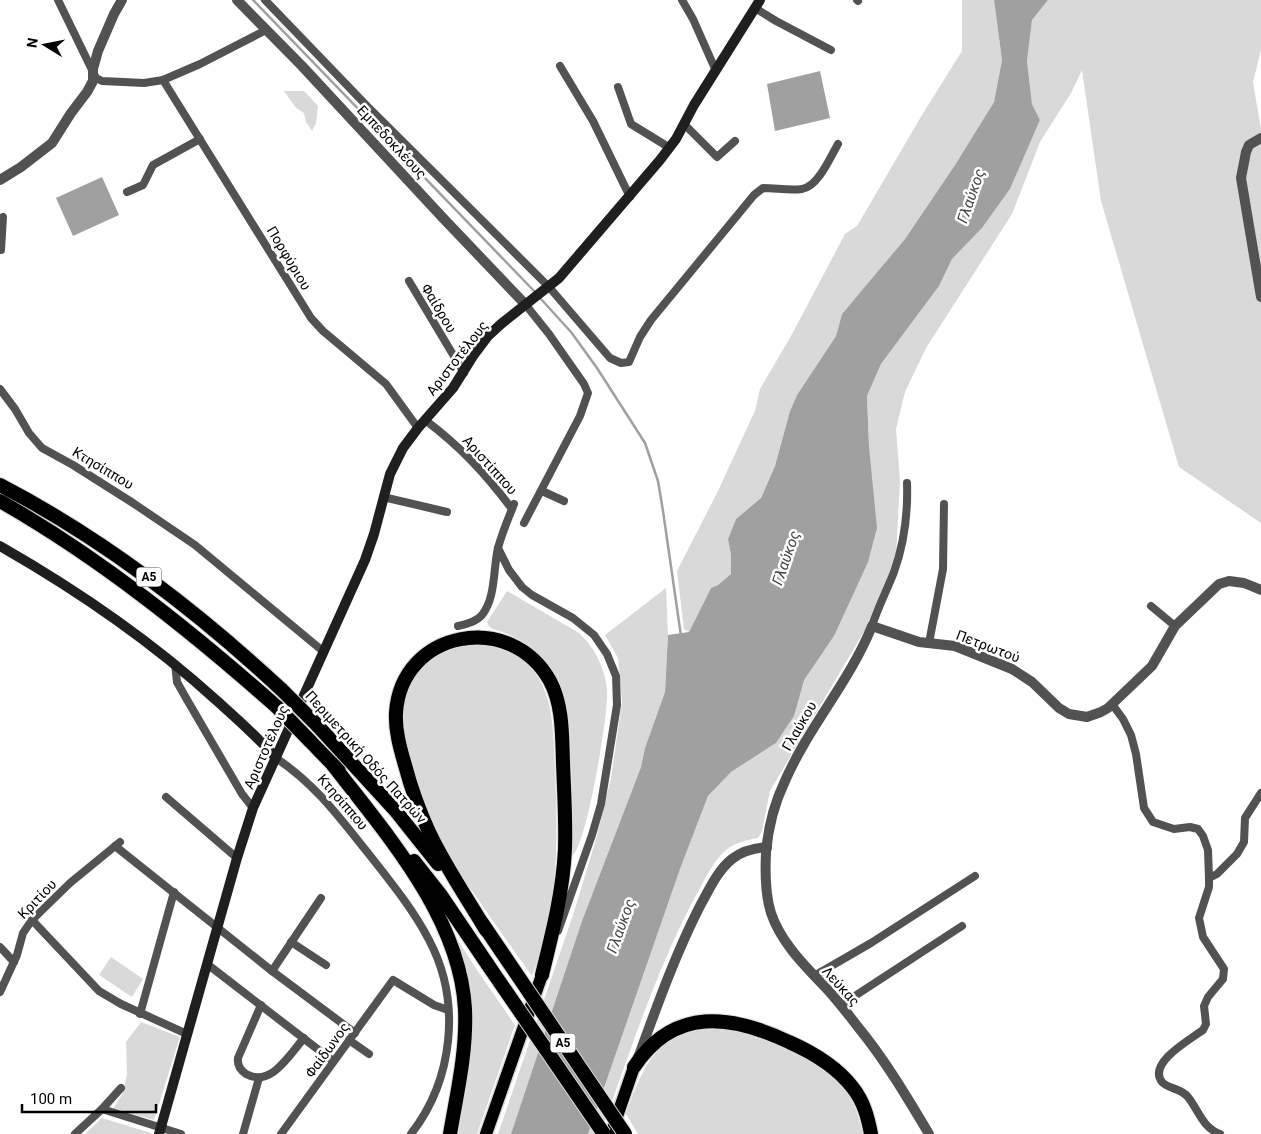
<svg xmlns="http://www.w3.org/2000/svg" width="1261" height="1134" font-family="Roboto,sans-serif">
	<rect width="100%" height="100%" fill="#fff"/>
	<g fill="#d9d9d9">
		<polygon points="962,0 994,0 1002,60 994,102 955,165 905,239 842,314 836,336 797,395 790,411 775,466 761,498 736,519 728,539 731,555 731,574 718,585 711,588 689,632 684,629 677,571 718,491 740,443 755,411 760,389 791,336 845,234 857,226 922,115 962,51"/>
		<path d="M1048,0h213v50l-8,32 8,47v394l-82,-56 -78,-266 -19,-131 -11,23 -31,49 -28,72 -86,134 -21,44 -9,37 4,52 -4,76 -27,66 -99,168 -8,40 -4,7c-11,2 -24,5 -32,12 -14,12 -24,35 -33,51 -39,74 -64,155 -93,233h-12l92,-265 28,-73 23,-24 45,-29 18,-27 9,-36 31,-44 35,-189 -2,-51 14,-32 58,-78 13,-27 30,-31 28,-39 30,-69 -8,-16 -5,-43 5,-41z"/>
		<polygon points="284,91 304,91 318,106 316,123 312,131 306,122 304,113 296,108"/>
		<polygon points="666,588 668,635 665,692 645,748 641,767 582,921 511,1134 498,1134 573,915 597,836 611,778 622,702 618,658 605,635"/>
		<path d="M507,591l72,42c16,15 26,35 28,57 2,23 -20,152 -34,165 -1,-10 0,-21 -1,-31 -1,-44 3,-115 -20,-154 -10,-17 -29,-30 -47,-37 -7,-3 -16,-3 -18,-11z"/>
		<path d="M477,644c20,3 44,9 57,27 21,29 19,64 21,99 3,70 4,140 -23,206 -20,-28 -40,-56 -59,-84 -12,-16 -25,-33 -34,-50 -9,-18 -15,-38 -21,-57 -4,-13 -10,-26 -13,-40 -10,-53 15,-97 72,-101z"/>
		<path d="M450,928l27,42 38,55 -38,109h-19c8,-48 21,-107 10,-156 -3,-17 -11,-34 -18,-50z"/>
		<polygon points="111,957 143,979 132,997 99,975"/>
		<polygon points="141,1022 180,1037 154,1120 113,1109 123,1093 127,1074 126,1042"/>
		<path d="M716,1028c42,5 103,30 130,63 10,13 13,28 17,43h-225l-12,-20c18,-50 30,-82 90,-86z"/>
		<polygon points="102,1118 151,1133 150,1134 85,1134"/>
	</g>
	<g fill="#a0a0a0">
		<polygon points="994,0 1048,0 1032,20 1027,61 1032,104 1040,120 1010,189 982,228 952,259 939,286 881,364 867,396 869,447 877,528 868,562 834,636 804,680 794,716 776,743 731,772 708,796 680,869 588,1134 511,1134 582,921 641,767 645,748 665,692 668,635 689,632 711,588 718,585 731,574 731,555 728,539 736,519 761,498 775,466 790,411 797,395 836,336 842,314 905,239 955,165 994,102 1002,60"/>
		<polygon points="820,71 830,118 775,131 767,84"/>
		<polygon points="102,177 119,215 73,236 56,198"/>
	</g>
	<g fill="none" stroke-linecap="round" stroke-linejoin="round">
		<g stroke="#a0a0a0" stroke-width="2.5">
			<polyline points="253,0 537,294"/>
			<polyline points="540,298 571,332 597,368 645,443 658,481 663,511 681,636"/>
		</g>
		<g stroke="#dbdbdb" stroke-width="15">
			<g id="primary">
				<polyline points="486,1134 542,975"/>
				<polyline points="611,1134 634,1067"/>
			</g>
		</g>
		<g stroke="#dbdbdb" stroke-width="16">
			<g id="motorway">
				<path d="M0,485c104,54 196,125 282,205"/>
				<path d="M0,501c100,57 191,130 277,206"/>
				<polyline points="317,725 395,810 438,864"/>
				<polyline points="310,741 339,771"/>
				<path d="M333,765c54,70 127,152 132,244 2,42 -8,84 -15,125"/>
				<polyline points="414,861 440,894 488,965"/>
				<polyline points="482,923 501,951"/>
				<path d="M486,930c-19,-32 -41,-64 -57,-98 -10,-22 -18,-44 -24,-67 -5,-17 -10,-35 -9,-52 5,-83 115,-103 154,-32 13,24 12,55 13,81 1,29 3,58 2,87 -2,43 -13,85 -23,126"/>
				<path d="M634,1067c40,-61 98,-52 155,-25 25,11 48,25 64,46 11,14 15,30 18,46"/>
			</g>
		</g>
		<g stroke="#525252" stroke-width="8">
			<polyline points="58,0 96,78 102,81 144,83 163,80 200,64 266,30"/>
			<path d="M265,0l102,106 182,181 61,71 11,5 8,-1 11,-25 11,-17 103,-125 9,-7c13,0 27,3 39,1 16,-2 29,-33 36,-45"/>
			<polyline points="682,0 693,19 716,71"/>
			<polyline points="857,0 858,1"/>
			<polyline points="755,8 776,21 831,50"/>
			<polyline points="560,66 593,121 630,197"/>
			<polyline points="163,80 311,318 323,331 386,384 418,428"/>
			<polyline points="618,87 631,124 670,148"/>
			<polyline points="684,124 717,157 735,141"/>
			<polyline points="127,192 143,185 153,165 200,139"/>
			<polyline points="0,219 3,217 1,250"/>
			<polyline points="409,281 464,373"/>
			<polyline points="0,389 15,409 29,433 42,448 73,465 133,503 195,545 324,652"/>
			<path d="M425,420c36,27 60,53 87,89"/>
			<polyline points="542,491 564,501"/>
			<polyline points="383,497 447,512"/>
			<polyline points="524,523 580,416 588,393 584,384 549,334 525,304"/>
			<polyline points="498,548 509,570 522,587 532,595 573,618 594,635 607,654 616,676 617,705 601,804 592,835 558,931"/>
			<polyline points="1151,606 1175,626"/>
			<path d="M458,626c8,-2 18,-4 24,-11 14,-18 11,-46 16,-67 4,-15 10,-29 16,-44"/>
			<path d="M872,626c6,-19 15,-36 22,-54 10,-28 14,-59 13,-89"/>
			<polyline points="929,643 943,569 944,504"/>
			<polyline points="175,664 177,682 186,698 242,794 253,808"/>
			<path d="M1112,704l11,15 8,16 5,19 8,54 9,14 21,7 16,-2 8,2 5,7 5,14 1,28v9l-10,31 4,19 21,32 -1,10 -15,18 -4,9 2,18 -3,6c-12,9 -56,33 -41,52 6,7 19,6 26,15 11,14 14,30 32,37"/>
			<path d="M276,758c40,27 62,58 92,95 22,28 45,56 61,87 33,62 24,140 -18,194"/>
			<polyline points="166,797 237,858"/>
			<polyline points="115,846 272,971 355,1033"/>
			<polyline points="1209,878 1217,874 1237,854 1244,842 1245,818 1261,793"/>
			<polyline points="32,920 99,991 121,1004 187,1034"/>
			<polyline points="291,942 326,965"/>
			<polyline points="0,947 14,962"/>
			<polyline points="207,964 333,1061"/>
			<polyline points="272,971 321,898"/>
			<polyline points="814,976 871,943 975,876"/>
			<polyline points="0,992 17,955 23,933 32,920 70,883 120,842"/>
			<path d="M261,1005l-23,53c-1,7 2,12 8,16 25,14 44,-20 58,-36"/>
			<polyline points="841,1005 962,926"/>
			<polyline points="140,1014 174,892"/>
			<polyline points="349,1040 369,1054"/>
			<polyline points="102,1109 181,1134"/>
			<polyline points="75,1134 102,1109 121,1088"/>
			<polyline points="243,1134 259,1078"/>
			<polyline points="281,1134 393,980 434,1005 448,1010"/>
		</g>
		<g stroke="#525252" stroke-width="10">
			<polyline points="237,0 302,66 443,218 525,304"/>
			<polyline points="1261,138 1249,145 1246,152 1241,178 1261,297"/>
			<polyline points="0,180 21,167 52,143 71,113 87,92 93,81 93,69 98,51 114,14 122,0"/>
			<path d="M638,1058c19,-52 37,-103 62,-152 9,-16 17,-35 32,-47 10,-8 22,-11 35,-12"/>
			<path d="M929,1134c-22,-37 -44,-74 -71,-107 -10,-13 -20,-26 -31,-38 -21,-22 -46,-46 -56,-76 -6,-19 -6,-40 -5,-60 2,-25 8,-49 19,-72 24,-55 65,-100 87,-155l47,16 36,4 57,23 20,13 27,26 10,6 18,3 14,-5 7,-4 44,-42 23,-40 44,-42 10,-3 15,2 17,7"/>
		</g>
		<g stroke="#1f1f1f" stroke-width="10">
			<path d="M0,546c77,44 150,94 216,154 21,19 42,37 60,58"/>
			<polyline points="159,1134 237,858 253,808 365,560 374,534 390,474 403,448 418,428 453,388 473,356 488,336 501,324 559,278 660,160 676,139 694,105 760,0"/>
		</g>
		<use href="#primary" stroke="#000" stroke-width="12"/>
		<use href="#motorway" stroke="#000" stroke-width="14"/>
		<g stroke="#dbdbdb" stroke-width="16" stroke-linecap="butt">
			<g id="motorway-bridge">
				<polyline points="282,690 317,725"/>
				<polyline points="277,707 310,741"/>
				<polyline points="501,951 625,1134"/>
				<polyline points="488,965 604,1134"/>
			</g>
		</g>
		<use href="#motorway-bridge" stroke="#000" stroke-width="14"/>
	</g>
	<g text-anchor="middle" stroke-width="5" stroke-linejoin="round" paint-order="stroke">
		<g fill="#fff" stroke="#4c4c4c" stroke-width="1">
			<rect x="136.5" y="567.5" width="25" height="19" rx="4"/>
			<rect x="550.5" y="1033.5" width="25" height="19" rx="4"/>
		</g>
		<g font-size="12" font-weight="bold" fill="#000">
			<text x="149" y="581">Α5</text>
			<text x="563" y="1047">Α5</text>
		</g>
		<g font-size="14" fill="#000" stroke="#fff">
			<text transform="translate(392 142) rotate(47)" y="5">Εμπεδοκλέους</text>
			<text transform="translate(289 258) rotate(59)" y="5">Πορφύριου</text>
			<text transform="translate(439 308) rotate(59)" y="5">Φαίδρου</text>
			<text transform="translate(457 358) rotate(-52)" y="5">Αριστοτέλους</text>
			<text transform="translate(490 465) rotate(48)" y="5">Αριστίππου</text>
			<text transform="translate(103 468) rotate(31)" y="5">Κτησίππου</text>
			<text transform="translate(988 646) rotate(21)" y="5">Πετρωτού</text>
			<text transform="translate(799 726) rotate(-60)" y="5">Γλαύκου</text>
			<text transform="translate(266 747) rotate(-66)" y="5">Αριστοτέλους</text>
			<text transform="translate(366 757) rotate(48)" y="5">Περιμετρική Οδός Πατρών</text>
			<text transform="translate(343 802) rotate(49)" y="5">Κτησίππου</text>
			<text transform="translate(37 899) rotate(-46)" y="5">Κριτίου</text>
			<text transform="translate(841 986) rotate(48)" y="5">Λεύκας</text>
			<text transform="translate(327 1050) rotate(-54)" y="5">Φαίδωνος</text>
		</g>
		<g font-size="15" font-style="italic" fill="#414141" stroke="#fff">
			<text transform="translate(971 196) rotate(-71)" y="5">Γλαύκος</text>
			<text transform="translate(786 558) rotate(-71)" y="5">Γλαύκος</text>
			<text transform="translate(621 926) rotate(-70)" y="5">Γλαύκος</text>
		</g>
	</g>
	<g transform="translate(45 45) rotate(280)" stroke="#ffffff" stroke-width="4" paint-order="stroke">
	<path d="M0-4L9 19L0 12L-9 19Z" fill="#000000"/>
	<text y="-8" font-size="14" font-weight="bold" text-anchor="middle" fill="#000000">N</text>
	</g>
	<path d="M22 1104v8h134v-8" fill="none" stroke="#000000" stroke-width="2.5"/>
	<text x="30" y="1104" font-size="15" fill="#000000" stroke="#ffffff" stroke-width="4" paint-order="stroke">100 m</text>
</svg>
